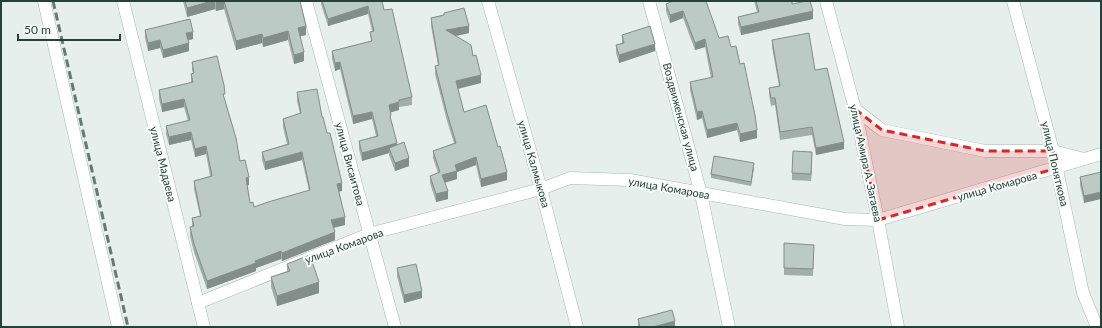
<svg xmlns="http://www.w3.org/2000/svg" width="1102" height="328" font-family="Lato,sans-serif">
	<rect width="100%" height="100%" fill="#e6efeb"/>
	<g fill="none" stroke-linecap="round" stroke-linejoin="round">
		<g stroke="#a8b8b2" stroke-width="13">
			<g id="minor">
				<polyline points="44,1 118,327"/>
				<polyline points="123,1 204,327"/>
				<polyline points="306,1 395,327"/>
				<polyline points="488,1 541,189 577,327"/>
				<polyline points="649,1 701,194 729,327"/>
				<polyline points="826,1 855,109 878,220 898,327"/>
				<polyline points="1013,1 1053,151 1083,293 1097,327"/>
				<polyline points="855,109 882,130 985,151 1053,151 1084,159"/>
				<polyline points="198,303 369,234 541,189 570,178 630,180 845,219 878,220 1101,154"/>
			</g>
		</g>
		<use href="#minor" stroke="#fff" stroke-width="12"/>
		<polyline stroke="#5f7d75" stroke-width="3" stroke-dasharray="8 4" stroke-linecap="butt" points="53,1 128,327"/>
	</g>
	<g fill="#a1aea9">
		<polygon points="183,1 300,1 306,35 300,36 304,61 294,64 288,40 263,47 262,43 236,50 224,9 216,11 215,9 187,17"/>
		<polygon points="321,1 382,1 384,10 412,97 412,105 399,107 399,110 391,112 391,122 397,145 409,166 395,171 389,155 389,153 362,161 359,149 359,141 376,136 372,119 353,124 340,69 335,71 332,59 332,51 371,41 370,32 372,31 368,14 328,26 321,4"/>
		<polygon points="673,1 731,47 757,138 740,142 737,130 707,138 702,118 697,120 690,90 690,82 711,78 705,47 695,50 683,18 670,23 666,11 666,4"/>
		<polygon points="754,1 792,1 792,4 813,19 741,35 738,24 738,17 757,12"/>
		<polygon points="444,13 469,33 456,36 473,56 481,83 458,89 464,112 507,180 481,187 476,165 457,172 457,179 445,183 448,199 436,202 430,183 430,176 438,173 433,158 433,151 454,143 447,121 435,74 435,66 438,65 431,26 431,18 444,15"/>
		<polygon points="145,30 193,39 188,40 189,51 163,58 160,48 148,51 145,38"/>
		<polygon points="622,35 655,51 619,63 616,53 616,45 622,43"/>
		<polygon points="772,40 815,70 844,149 816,155 812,135 780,140 775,105 771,106 769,95 769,88 779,86 772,47"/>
		<polygon points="192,62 225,100 240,161 249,185 247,185 250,203 254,207 309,191 302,160 265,170 262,160 262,152 287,144 283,127 283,119 300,114 297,101 297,92 322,117 342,191 339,191 345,225 334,228 335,240 282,261 281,259 256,268 256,271 207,289 194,252 190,236 190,227 192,227 192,218 200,216 194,189 194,181 210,176 206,154 195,157 191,140 169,145 166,134 166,126 188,121 184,107 162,112 159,99 159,90 191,83 191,74 193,74 192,70"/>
		<polygon points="812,160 811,181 792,180 792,173"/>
		<polygon points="754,167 751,186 711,178 711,174"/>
		<polygon points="1101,172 1084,203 1080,185 1080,177"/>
		<polygon points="784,243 814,252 813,276 784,275"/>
		<polygon points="287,264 319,293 277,306 271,287 271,277 287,271"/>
		<polygon points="397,268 422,298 404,303 397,276"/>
		<polygon points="638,319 675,327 638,327"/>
	</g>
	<g fill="#838d89">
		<polygon points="212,1 215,1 215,9 187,17 187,8"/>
		<polygon points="220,1 224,1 224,9 216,11 216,2"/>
		<polygon points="368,6 368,14 328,26 328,19"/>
		<polygon points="683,11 683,18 670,23 670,15"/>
		<polygon points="813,11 813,19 741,35 741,27"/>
		<polygon points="306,26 306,35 298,37 298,28"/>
		<polygon points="469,26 469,33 446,38 446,30"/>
		<polygon points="288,31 288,40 263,47 263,38"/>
		<polygon points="193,32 193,39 186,41 186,33"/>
		<polygon points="262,34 262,43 236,50 236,41"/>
		<polygon points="705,39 705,47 695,50 695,43"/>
		<polygon points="160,40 160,48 148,51 148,43"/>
		<polygon points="189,43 189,51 163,58 163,50"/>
		<polygon points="655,44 655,51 619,63 619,55"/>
		<polygon points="304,52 304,61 294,64 294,55"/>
		<polygon points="340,62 340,69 335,71 335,63"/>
		<polygon points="481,75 481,83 456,89 456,81"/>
		<polygon points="184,99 184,107 162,112 162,104"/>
		<polygon points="399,102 399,110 389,113 389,105"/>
		<polygon points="702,111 702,118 697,120 697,112"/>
		<polygon points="372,112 372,119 353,124 353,116"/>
		<polygon points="737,123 737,130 707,138 707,130"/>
		<polygon points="757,130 757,138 740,142 740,134"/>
		<polygon points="191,132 191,140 169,145 169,137"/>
		<polygon points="844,142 844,149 816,155 816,148"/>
		<polygon points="397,143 397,151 389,148 389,153 362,161 362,153"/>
		<polygon points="206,146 206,154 195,157 195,149"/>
		<polygon points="302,152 302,160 265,170 265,162"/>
		<polygon points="812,152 812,160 811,181 811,174"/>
		<polygon points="476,157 476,165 457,172 457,179 442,183 442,175 455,165"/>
		<polygon points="409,158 409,166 395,171 395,163"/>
		<polygon points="754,163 754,167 751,186 751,182"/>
		<polygon points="507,172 507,180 481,187 481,179"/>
		<polygon points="249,177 249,185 246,186 246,178"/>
		<polygon points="342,183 342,191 337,192 337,184"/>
		<polygon points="448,191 448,199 436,202 436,194"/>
		<polygon points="1101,192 1101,199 1084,203 1084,196"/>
		<polygon points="345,217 345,225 331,228 331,220"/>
		<polygon points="335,232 335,240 282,261 282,253"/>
		<polygon points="281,251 281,259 256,268 256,271 207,289 207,281 255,261"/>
		<polygon points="319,282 319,293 277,306 277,296"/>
		<polygon points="422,291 422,298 404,303 404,295"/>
		<polygon points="675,321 675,327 653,327"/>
	</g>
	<g fill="#bbcac4" stroke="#838d89">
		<polygon points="185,1 212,1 187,8"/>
		<polygon points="224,1 300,1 306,26 298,28 304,52 294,55 288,31 263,38 262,34 236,41"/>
		<polygon points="322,1 382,1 384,10 392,9 412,97 399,100 399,102 389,105 391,115 390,116 397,143 362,153 359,141 378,136 372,112 353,116 340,62 335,63 332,51 372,41 370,32 374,31 368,6 328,19"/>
		<polygon points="673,1 706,1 719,38 728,36 731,47 736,46 740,64 744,63 755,115 757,130 740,134 737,123 707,130 702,111 697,112 690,82 713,77 705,39 695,43 683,11 670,15 666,4"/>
		<polygon points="756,1 792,1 792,4 807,1 810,1 813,11 741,27 738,17 759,12"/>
		<polygon points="464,8 469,26 446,30 471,45 473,56 476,55 481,75 456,81 464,112 486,105 498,147 500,146 507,172 481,179 476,157 455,165 457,171 442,175 448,191 436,194 430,176 440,172 433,151 456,143 447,113 435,66 439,65 431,18 444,15 444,13"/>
		<polygon points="190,19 193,32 186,33 189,43 163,50 160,40 148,43 145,30"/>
		<polygon points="650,26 655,44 619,55 616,45 624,43 622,35"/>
		<polygon points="809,33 815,70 827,68 844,142 816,148 812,127 780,132 775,98 771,98 769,88 780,86 772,40"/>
		<polygon points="217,56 224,85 225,94 223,94 236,138 240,161 245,160 249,177 246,178 250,203 253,202 254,207 268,202 310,190 302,152 265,162 262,152 289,144 283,119 301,113 297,92 317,89 322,117 323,117 327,133 330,133 342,183 337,184 345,217 331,220 335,232 282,253 281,251 255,261 256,263 207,281 194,244 190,227 194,226 192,218 201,216 194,181 212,176 206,146 195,149 191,132 169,137 166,126 190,120 184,99 162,104 159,90 193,82 191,74 194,73 192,62"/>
		<polygon points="404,142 409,158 395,163 389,148"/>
		<polygon points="793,151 812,152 811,174 792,173"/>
		<polygon points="714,156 754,163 751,182 711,174"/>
		<polygon points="1101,172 1101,192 1084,196 1080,177"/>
		<polygon points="784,243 814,245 813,269 784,268"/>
		<polygon points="310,255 319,282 277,296 271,277 290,271 287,264"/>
		<polygon points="416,264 422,291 404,295 397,268"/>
		<polygon points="672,310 675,321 653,327 640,327 638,319"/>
	</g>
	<path fill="#d62828" fill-opacity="0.2" stroke="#d62828" stroke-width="3" stroke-dasharray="8 5" stroke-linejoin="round" d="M855,109l27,21 103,21h68l4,17 -179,52z"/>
	<g text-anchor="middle" stroke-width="4" stroke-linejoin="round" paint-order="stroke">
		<g font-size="11" fill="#24423a" stroke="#f7fbf9">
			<text transform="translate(681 117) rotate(75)" y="4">Воздвиженская улица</text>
			<text transform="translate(866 163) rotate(78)" y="4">улица Амира А. Загаева</text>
			<text transform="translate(163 164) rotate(76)" y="4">улица Мадаева</text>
			<text transform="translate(350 164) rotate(75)" y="4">улица Висаитова</text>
			<text transform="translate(534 164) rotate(74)" y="4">улица Калмыкова</text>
			<text transform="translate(1055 164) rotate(77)" y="4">улица Поняткова</text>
			<text transform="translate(997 186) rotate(-16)" y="4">улица Комарова</text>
			<text transform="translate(669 188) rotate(10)" y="4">улица Комарова</text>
			<text transform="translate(344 246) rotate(-20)" y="4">улица Комарова</text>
		</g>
	</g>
	<rect width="1102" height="328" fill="none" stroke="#24423a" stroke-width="4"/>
	<path d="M18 34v6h102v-6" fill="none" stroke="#24423a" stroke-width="2"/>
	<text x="24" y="34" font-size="12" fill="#24423a" stroke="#f7fbf9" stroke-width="3" paint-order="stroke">50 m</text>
</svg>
